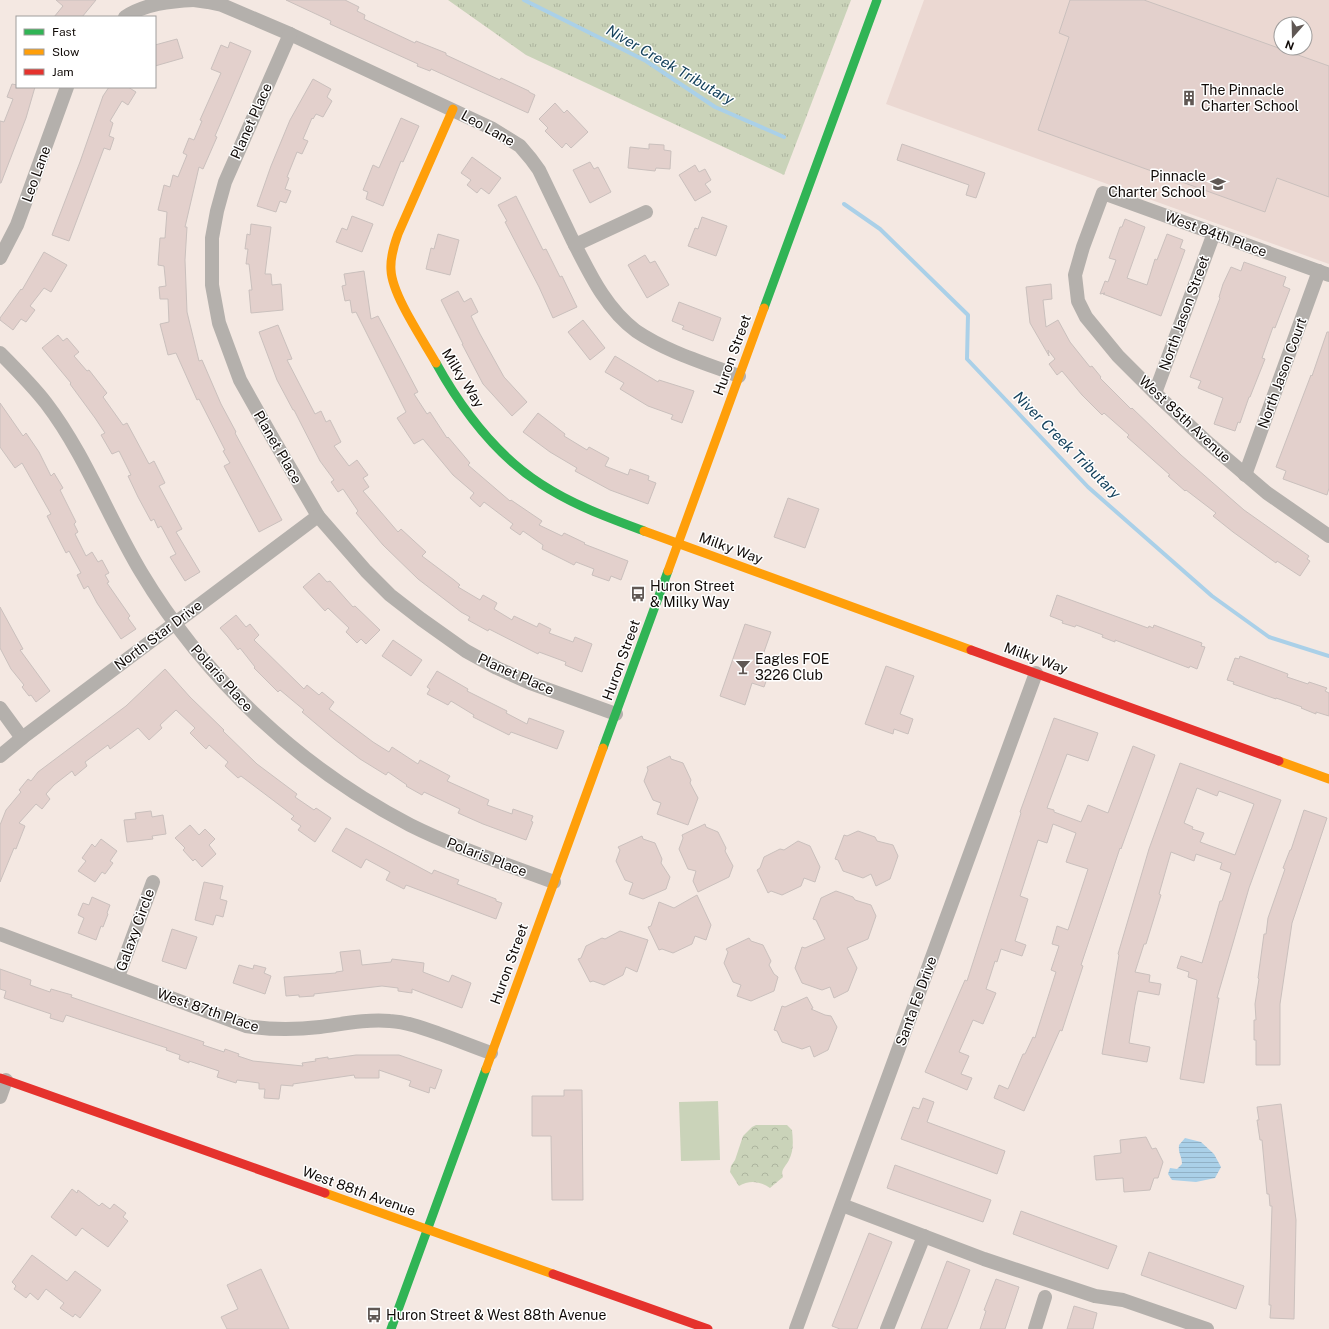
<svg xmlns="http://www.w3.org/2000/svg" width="1329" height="1329" font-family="'Public Sans',sans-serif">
	<defs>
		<pattern id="grass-tufts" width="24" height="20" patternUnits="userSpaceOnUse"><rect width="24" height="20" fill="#cad3b9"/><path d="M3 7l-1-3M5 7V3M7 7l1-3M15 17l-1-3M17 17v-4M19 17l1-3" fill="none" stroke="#acb49e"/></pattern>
		<pattern id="forest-crowns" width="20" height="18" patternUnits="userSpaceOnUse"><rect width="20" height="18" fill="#cad3b9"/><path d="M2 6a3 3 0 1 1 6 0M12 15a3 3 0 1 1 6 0" fill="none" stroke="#acb49e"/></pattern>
		<pattern id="water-rules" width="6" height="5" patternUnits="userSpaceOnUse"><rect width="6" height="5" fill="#aad0e8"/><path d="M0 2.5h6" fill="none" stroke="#91b1c6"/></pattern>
	</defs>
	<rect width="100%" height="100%" fill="#f4e8e2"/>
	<path fill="#ebd8d2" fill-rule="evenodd" d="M924,0h405v264l-443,-160zM1281,24h24v24h-24z"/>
	<polygon fill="url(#grass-tufts)" points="448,0 851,0 784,175 526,55"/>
	<path fill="url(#forest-crowns)" d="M756,1125h31l5,5c1,10 2,20 -3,30 -3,6 -9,10 -6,17l-13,11c-10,-7 -21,-8 -31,-2l-9,-14 1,-6 4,-6 8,-24 9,-9z"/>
	<polygon fill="#cad3b9" points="718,1101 720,1160 681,1161 679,1102"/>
	<path fill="url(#water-rules)" d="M1185,1138l16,4 13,12 7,13 -6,11 -19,4 -24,-2 -4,-6 2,-6 7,1 5,-5c0,-8 -4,-10 -3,-19z"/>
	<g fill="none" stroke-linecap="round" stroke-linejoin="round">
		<g stroke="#aad0e8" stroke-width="4">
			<polyline points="524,0 646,61 715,107 784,137"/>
			<polyline points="844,204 880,229 968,315 967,359 1088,487 1212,596 1269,637 1329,656"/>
		</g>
	</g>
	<g fill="#e3d0cc" stroke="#cac0bd" fill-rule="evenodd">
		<polygon points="56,0 96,0 82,17 54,17 63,6"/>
		<polygon points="286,0 345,0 359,7 357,11 365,15 364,19 415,43 416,41 446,53 446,55 500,80 501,78 529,91 529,92 535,95 528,113 431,69 430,71 417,66 418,64 330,24 331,21"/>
		<polygon points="1070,0 1144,0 1329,66 1329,197 1277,178 1265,212 1038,130 1069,37 1059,33"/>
		<polygon points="177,39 183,58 155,66 155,45"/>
		<polygon points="230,42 251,51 233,94 215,136 217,137 203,169 199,167 185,227 187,227 185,260 187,312 199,361 202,360 221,404 236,432 235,433 282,520 259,532 224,466 230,463 223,451 225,450 199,399 197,400 176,353 168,355 160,324 169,322 168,299 160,299 159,287 166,286 164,266 158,265 160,238 165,238 167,212 158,210 164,185 170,187 173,175 178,177 187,155 183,153 189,138 194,140 202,121 200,120 221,73 211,69 221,45 228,48"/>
		<polygon points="313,79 331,89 327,97 332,101 323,117 316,114 313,119 312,118 303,139 308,141 302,154 297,152 287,177 289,178 285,189 291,191 286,203 280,201 276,212 257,206 271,166 290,120"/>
		<polygon points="12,84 17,85 17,87 35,87 26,118 1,183 0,183 0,121 4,122 13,99 7,97"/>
		<polygon points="109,87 128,87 136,92 128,105 122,101 110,121 113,123 109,136 114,138 110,150 104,148 69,241 52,235 80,162 103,96"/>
		<polygon points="555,103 564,113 567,110 588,132 571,148 566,143 562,148 545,131 548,128 539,119"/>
		<polygon points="401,118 419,126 403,162 401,161 383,206 366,199 368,192 363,190 373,165 379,168"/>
		<polygon points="649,144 664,145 664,150 671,151 670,169 656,168 655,171 628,168 630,147 649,149"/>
		<polygon points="902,144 985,173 976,198 966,195 969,185 897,160"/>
		<polygon points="472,157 501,178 489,194 481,188 477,193 467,185 471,180 461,173"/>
		<polygon points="590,162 594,169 598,167 611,192 590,203 573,170"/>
		<polygon points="695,165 699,172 705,169 711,180 705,184 711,192 695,201 679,175"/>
		<polygon points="516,196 543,250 546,249 560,277 562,276 577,307 553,318 539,287 505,222 507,221 498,205"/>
		<polygon points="352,216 373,224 362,252 336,242 342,228 347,230"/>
		<polygon points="702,217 727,226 716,256 688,246 695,228 698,229"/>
		<polygon points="1125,219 1145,227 1127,278 1147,285 1155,259 1157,260 1167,234 1183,240 1180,248 1185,250 1161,316 1103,294 1105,293 1100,294 1105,281 1108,282 1116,260 1109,258 1120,227 1122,227"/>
		<polygon points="251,224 271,227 265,274 271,274 272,285 281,284 283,310 251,313 249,290 252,290 249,264 246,264 248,249 245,249 247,234 250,235"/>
		<polygon points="438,234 459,240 450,275 426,269 431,248 434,249"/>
		<polygon points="44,252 67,265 51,292 44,288 30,306 35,310 26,322 21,319 13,330 0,320 0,318 21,289 22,290"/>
		<polygon points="645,255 650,263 655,261 669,285 647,298 628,265"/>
		<polygon points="1244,262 1286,277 1283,286 1290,289 1275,328 1273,327 1262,358 1265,359 1250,397 1249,397 1240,423 1238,422 1235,431 1214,424 1223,398 1198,388 1201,381 1190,377 1220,298 1219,297 1223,284 1231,267 1241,271"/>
		<polygon points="364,271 371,319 378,316 418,392 414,394 427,414 430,412 447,438 448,437 470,463 468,465 510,501 511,500 542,521 539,525 562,536 564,533 585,543 584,544 628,561 621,580 611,576 609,581 592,575 594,569 576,562 574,565 542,549 543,545 523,531 520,535 510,528 513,524 484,502 480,507 470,498 474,493 453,475 423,439 414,444 397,418 406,412 356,312 352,313 350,300 345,301 342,286 346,285 344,274"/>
		<polygon points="1051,284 1052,299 1043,300 1046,327 1058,320 1070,342 1090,367 1092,366 1101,377 1100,378 1131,409 1132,408 1181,455 1244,510 1309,556 1307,559 1310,561 1300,576 1277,561 1276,563 1233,532 1213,516 1216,513 1186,490 1185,491 1168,476 1170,475 1127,437 1129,435 1104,413 1102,415 1082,395 1062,371 1057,375 1049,364 1055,359 1048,350 1049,356 1030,323 1026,287"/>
		<polygon points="458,291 464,302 471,298 478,312 471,316 480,334 504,377 527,402 512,416 483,384 462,344 463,344 441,300"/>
		<polygon points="679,302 721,318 713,341 682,329 684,326 672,321"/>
		<polygon points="583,320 605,348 590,360 568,332"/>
		<polygon points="278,325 292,359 287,360 315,414 321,411 326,422 330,420 341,442 334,446 349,466 357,460 368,475 363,478 369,487 363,491 398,532 401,529 426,552 422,556 454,580 460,585 458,587 480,600 483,595 497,603 494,609 512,620 514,616 537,627 539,623 551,629 549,633 573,642 575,637 592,644 582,672 565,665 566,662 539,652 538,654 489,629 488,631 468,620 470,617 461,612 418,579 383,545 356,513 358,511 343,489 338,492 331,482 334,480 320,461 294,410 293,410 277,380 259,332"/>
		<polygon points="1327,332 1329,332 1329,488 1327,495 1283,479 1286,471 1276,467 1311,375 1312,376"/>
		<polygon points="58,335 63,341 67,338 79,352 74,356 87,371 89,370 107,393 103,397 123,425 127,423 149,464 154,461 165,483 159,486 182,529 176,532 200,572 185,581 170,557 176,554 161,526 158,528 154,519 151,521 138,497 128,476 131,475 119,451 112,454 101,435 105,433 95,418 70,384 71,383 42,348"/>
		<polygon points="615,356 658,382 659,380 694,391 682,423 671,419 673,415 648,406 620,389 624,383 605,372"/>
		<polygon points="0,403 23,436 26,433 39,452 51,476 54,473 63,488 60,490 76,522 74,524 78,532 75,534 86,556 92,552 98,562 102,560 109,573 105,575 109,582 107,583 130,616 128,618 136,629 121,639 97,603 88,586 84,589 77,575 81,573 69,551 66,553 47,516 51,514 22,463 15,468 0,447"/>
		<polygon points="538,413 565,434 564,436 587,450 589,447 609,458 605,466 628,475 630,469 649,476 648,480 656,483 648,504 610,490 575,471 577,468 550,452 523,432"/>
		<polygon points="788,498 819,509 805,548 774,537"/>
		<polygon points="319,573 327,582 330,581 353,607 355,606 380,630 366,644 361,639 357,643 346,632 349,628 328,608 325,611 303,587"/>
		<polygon points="1057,595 1148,628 1149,626 1153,628 1154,625 1202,643 1201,646 1205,647 1197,669 1190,666 1189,668 1115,640 1115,642 1102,637 1103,635 1076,625 1075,627 1062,623 1063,621 1050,616"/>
		<polygon points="0,607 23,649 20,650 50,691 36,702 31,695 29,696 22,687 24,685 11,669 0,648"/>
		<polygon points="236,615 246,627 250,624 259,635 254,640 304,689 307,685 319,695 322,692 334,702 329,709 373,742 389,752 392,747 418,764 420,760 450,776 447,781 489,800 487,805 512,814 513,809 533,816 531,821 533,822 526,840 483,824 458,813 460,809 424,792 422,795 406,786 407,785 388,772 386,775 360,759 334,739 302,712 304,710 280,690 278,692 254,668 255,667 240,648 238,650 228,637 220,628"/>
		<polygon points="745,624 771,632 758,669 769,673 764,687 752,683 745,705 720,696"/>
		<polygon points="393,640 422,660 411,676 382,656"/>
		<polygon points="1240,656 1288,674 1287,677 1308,684 1309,682 1327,688 1325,691 1329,693 1329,716 1316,712 1316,714 1301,708 1302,707 1276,698 1276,699 1233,684 1234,682 1227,680 1235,658 1239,659"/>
		<polygon points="886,666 914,676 900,714 913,719 908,734 894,729 893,734 865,724"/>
		<polygon points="165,669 190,697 224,730 223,731 257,764 297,794 295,797 314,810 316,808 331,818 315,842 298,830 301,826 291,819 294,816 241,776 238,778 225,766 228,762 209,745 206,749 190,733 195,728 176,710 160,725 162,728 149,740 138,728 110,749 108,745 85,762 87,766 75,776 72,771 54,785 46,794 50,799 42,809 36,804 19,823 25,826 16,849 14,848 0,882 0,825 6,810 21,792 19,790 28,779 31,781 38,772 126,706"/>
		<polygon points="437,671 468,689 467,691 507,711 506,713 527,724 529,718 564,731 557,749 511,732 509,735 473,717 474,715 451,701 448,705 427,694 430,689 427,687"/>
		<polygon points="1054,718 1098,733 1088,761 1067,754 1047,808 1054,810 1054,812 1081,822 1088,805 1108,813 1133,746 1155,755 1121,849 1120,848 1081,965 1083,966 1062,1031 1060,1030 1024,1111 994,1098 999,1085 1008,1089 1023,1054 1025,1054 1033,1037 1035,1038 1056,972 1051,970 1059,946 1052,944 1057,926 1068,930 1088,869 1066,862 1076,833 1053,824 1047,843 1038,840 1020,896 1028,899 1015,941 1026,945 1022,956 1001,949 997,962 995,961 986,989 996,993 983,1024 973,1020 959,1052 969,1056 961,1074 972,1078 967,1090 925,1072 965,980 967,981 1021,813 1020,812"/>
		<polygon points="670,756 671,759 683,763 691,780 690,783 698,798 688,825 657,814 661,803 653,800 644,781 648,770 647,767"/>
		<path d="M1180,763l101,37 -32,88 -32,110h2l-15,85 -24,-4 17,-99 -9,-3 1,-5 -12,-4 4,-12 21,7 18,-62h2l9,-28 -11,-4 2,-6 -26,-9 -2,7 -23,-9 -12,42 2,1 -11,36 -4,13h-2l-9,28 15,3 -1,7 12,2 -2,11 -21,-4 -3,14 -6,38 21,4 -3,15 -45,-8 17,-99 -1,-1 31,-105zM1197,788l20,8 2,-5 35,13 -19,51 -35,-13 4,-9 -12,-4 1,-2 -9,-4z"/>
		<polygon points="1304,810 1327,818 1292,923 1280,1004 1280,1065 1256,1065 1256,1040 1254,1040 1254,1020 1256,1020 1255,1004 1259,979 1258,978 1264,934 1266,934 1268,918 1285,869 1283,868 1290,850 1291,850"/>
		<polygon points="151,811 152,817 163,815 166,834 152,836 153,839 127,842 124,820 136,819 135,813"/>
		<polygon points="705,824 706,827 718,832 726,848 725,851 733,866 729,877 698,892 693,881 696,871 688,869 679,849 683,838 682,835"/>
		<polygon points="190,825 199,835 205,829 215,839 209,845 216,854 202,867 195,859 193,861 183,850 185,848 175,838"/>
		<polygon points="346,828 432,874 434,870 459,880 457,884 496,899 496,901 502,903 496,919 406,885 404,889 386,880 390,872 366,859 361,868 332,851"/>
		<polygon points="858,831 875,837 877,841 893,845 898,856 890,879 876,886 871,874 863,878 843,871 838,860 835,859 844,835 847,836"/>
		<polygon points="642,836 643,839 655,843 662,859 661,863 670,877 666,889 643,899 629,894 633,883 625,880 616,861 620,850 618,847"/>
		<polygon points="101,839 117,851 110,861 113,863 105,874 102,872 95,882 78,871 86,861 82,858 92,844 95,847"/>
		<polygon points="798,841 810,846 820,867 815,882 804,878 801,886 782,895 771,891 768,893 757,870 760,868 764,857 780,849 784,850"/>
		<polygon points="204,882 223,886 220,899 227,901 223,917 216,915 213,925 195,920"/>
		<polygon points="836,891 853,897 855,900 871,905 876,916 868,939 847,948 857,968 848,991 834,998 830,987 822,990 802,983 795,968 802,947 805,948 825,939 816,920 813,919 821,898"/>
		<polygon points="697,895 711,925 706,940 695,936 692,944 673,953 662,949 659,950 648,927 651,926 659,902 674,908"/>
		<polygon points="92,897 110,905 107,913 108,914 103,927 101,926 96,940 78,933 84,918 78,915 83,903 89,905"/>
		<polygon points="172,929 197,937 186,969 162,961"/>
		<polygon points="620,931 648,940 637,972 626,967 623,975 604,985 593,981 590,982 578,959 581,958 586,946 602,938 605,939"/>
		<polygon points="749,938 751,941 763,945 771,961 769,965 774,974 778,977 774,991 751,1001 737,996 741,985 733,982 724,963 728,952 726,949"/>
		<polygon points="360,950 362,965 391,962 392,959 424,963 423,972 449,982 452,975 471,983 462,1008 412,989 412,993 398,991 398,988 382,986 314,994 314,996 299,997 299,995 286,996 284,977 336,973 336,972 343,971 340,952"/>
		<polygon points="239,965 253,969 254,965 266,968 264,973 271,976 265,994 233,983"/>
		<polygon points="0,969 31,980 30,985 50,992 51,989 72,995 71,997 204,1042 203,1045 224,1052 225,1049 239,1054 238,1056 253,1061 303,1066 302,1063 316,1061 315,1059 328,1057 328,1059 356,1055 399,1055 442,1070 435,1089 430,1087 429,1093 409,1086 411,1081 379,1070 379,1078 355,1078 354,1075 293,1084 293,1086 281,1085 279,1099 264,1098 265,1089 259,1089 259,1083 237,1080 236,1083 217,1077 219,1071 189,1061 189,1063 179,1059 180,1055 166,1050 167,1048 66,1015 63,1022 50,1018 51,1014 4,998 6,991 0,989"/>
		<polygon points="807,997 813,1008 811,1009 825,1015 831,1016 837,1027 828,1050 814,1057 810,1046 802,1049 782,1042 777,1031 774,1030 782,1006 785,1007"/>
		<polygon points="564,1090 582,1090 583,1200 552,1200 551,1136 532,1136 532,1096 564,1096"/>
		<polygon points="923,1098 934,1102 927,1122 1005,1151 997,1174 901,1139 913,1107 919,1109"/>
		<polygon points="1281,1104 1296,1220 1294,1319 1270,1318 1271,1305 1269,1305 1272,1206 1270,1206 1269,1194 1267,1194 1262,1140 1260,1140 1257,1120 1259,1120 1257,1107"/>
		<polygon points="1146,1137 1152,1149 1156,1148 1163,1162 1158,1178 1154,1178 1150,1190 1124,1192 1123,1178 1096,1180 1094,1156 1121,1153 1120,1140"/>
		<polygon points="895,1165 991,1200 983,1222 887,1188"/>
		<polygon points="72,1189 77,1193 78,1190 99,1206 102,1203 110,1209 114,1204 126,1213 123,1217 128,1221 108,1247 82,1228 76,1236 51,1217"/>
		<polygon points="1021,1211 1117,1246 1108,1269 1013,1234"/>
		<polygon points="869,1233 892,1242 857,1329 840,1329 832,1326"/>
		<polygon points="1149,1252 1244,1286 1236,1309 1141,1275"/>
		<polygon points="32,1255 67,1281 75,1271 101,1290 80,1318 75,1314 73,1317 60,1308 64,1303 46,1289 38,1300 30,1293 26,1298 14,1289 16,1286 12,1282"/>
		<polygon points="947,1261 970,1270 956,1307 947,1329 921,1329"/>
		<polygon points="261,1269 289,1329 227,1329 221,1317 238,1309 227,1285"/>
		<polygon points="996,1279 1019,1287 1005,1329 980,1329 986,1311 984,1310"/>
		<polygon points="1074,1306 1097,1313 1093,1329 1067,1329"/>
	</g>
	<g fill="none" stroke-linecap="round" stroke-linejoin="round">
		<g stroke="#b4b0ac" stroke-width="14">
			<path d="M194,0l14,2 14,3 68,29 201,94 29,18 11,13 8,11c11,23 22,46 33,69 17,33 33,69 64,92 31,21 69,32 103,45"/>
			<path d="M125,17c20,-13 45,-16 69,-17"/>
			<polyline points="290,34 225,182 217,211 212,238 212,285 219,323 240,380 272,437 318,516 366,571 390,595 421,619 466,651 497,668 530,683 616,714"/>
			<polyline points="575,245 646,212"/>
			<polyline points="0,258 17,225 67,87"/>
			<polyline points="1329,275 1103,193 1083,247 1075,275 1078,301 1086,317 1118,356 1155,393 1206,441 1267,493 1329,536"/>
			<path d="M0,353c16,16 32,32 46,50 39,51 62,114 95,169 64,107 158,195 269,253 46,23 96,39 144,57"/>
			<polyline points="1155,393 1214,233"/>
			<polyline points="1245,475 1319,271"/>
			<polyline points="0,708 22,738"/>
			<polyline points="0,756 22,738 318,516"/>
			<path d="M0,934l246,92c25,4 48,4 74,1 23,-3 46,-8 70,-6 17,1 33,7 50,13 17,6 34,13 51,19"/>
			<polyline points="118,977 153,882"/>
			<polyline points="0,1097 6,1080"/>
			<polyline points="842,1205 984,1259 1095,1296 1123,1300 1207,1329"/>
			<polyline points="796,1329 1036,673"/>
			<polyline points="887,1329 924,1236"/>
			<polyline points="1035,1329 1045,1297"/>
		</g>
		<g stroke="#30b455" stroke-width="9">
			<polyline points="764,308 877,0"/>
			<path d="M436,363c26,47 60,92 105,121 32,21 68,34 103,47"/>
			<polyline points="603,748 668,571"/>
			<polyline points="391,1329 486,1069"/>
		</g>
		<g stroke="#ff9f0a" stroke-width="9">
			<path d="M436,363c-13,-23 -44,-68 -45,-93 -1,-13 3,-25 7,-36l55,-125"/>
			<polyline points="644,531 971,650"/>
			<polyline points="668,571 764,308"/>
			<polyline points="1279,761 1329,779"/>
			<polyline points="486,1069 603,748"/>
			<polyline points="325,1193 553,1274"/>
		</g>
		<g stroke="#e5322d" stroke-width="9">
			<polyline points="971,650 1279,761"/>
			<polyline points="0,1078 325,1193"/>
			<polyline points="553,1274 708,1329"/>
		</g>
	</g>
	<defs>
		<g id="building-bare" transform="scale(1.2)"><path d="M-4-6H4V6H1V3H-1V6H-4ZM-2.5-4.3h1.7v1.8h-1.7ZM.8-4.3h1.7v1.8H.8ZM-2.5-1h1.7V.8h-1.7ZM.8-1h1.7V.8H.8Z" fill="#605854" stroke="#fff" stroke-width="2.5" paint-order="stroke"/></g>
		<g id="school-bare" transform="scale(1.2)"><path d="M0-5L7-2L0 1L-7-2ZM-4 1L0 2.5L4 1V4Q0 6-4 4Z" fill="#605854" stroke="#fff" stroke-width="2.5" paint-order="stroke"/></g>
		<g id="bus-bare" transform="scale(1.2)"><path d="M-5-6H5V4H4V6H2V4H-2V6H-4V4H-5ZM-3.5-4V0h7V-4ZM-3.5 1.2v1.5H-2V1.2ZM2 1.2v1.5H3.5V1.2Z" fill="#605854" stroke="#fff" stroke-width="2.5" paint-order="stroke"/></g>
		<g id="bar-bare" transform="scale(1.2)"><path d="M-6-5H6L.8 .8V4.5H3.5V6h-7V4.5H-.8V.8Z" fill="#605854" stroke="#fff" stroke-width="2.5" paint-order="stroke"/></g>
	</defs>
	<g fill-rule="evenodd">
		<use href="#building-bare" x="1189" y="98"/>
		<use href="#school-bare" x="1218" y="184"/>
		<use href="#bus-bare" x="638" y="594"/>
		<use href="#bar-bare" x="743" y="667"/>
		<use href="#bus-bare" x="374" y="1315"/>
	</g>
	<g text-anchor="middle" stroke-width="3" stroke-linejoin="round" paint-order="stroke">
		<g font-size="14" fill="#100a07" stroke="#fff" text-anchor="start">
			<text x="1201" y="95">The Pinnacle<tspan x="1201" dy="16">Charter School</tspan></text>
			<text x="1206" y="181" text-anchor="end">Pinnacle<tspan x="1206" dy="16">Charter School</tspan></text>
			<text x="650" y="591">Huron Street<tspan x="650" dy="16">&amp; Milky Way</tspan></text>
			<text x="755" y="664">Eagles FOE<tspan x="755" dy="16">3226 Club</tspan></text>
			<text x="386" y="1320">Huron Street &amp; West 88th Avenue</text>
		</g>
		<g font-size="14" fill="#100a07" stroke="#fff">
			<text transform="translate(251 121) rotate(-66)" y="5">Planet Place</text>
			<text transform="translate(488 128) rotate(29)" y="5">Leo Lane</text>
			<text transform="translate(36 174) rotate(-70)" y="5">Leo Lane</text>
			<text transform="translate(1216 234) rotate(20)" y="5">West 84th Place</text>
			<text transform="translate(1184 313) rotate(-70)" y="5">North Jason Street</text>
			<text transform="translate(732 355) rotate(-70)" y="5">Huron Street</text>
			<text transform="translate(1282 373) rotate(-70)" y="5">North Jason Court</text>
			<text transform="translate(463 378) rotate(58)" y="5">Milky Way</text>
			<text transform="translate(1185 419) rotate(43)" y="5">West 85th Avenue</text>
			<text transform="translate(278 447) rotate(60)" y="5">Planet Place</text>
			<text transform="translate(731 548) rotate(20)" y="5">Milky Way</text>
			<text transform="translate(158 635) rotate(-37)" y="5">North Star Drive</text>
			<text transform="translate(1036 658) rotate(20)" y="5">Milky Way</text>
			<text transform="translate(621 660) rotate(-70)" y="5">Huron Street</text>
			<text transform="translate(516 674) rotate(24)" y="5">Planet Place</text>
			<text transform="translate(222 678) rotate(48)" y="5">Polaris Place</text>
			<text transform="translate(487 857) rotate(21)" y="5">Polaris Place</text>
			<text transform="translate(135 930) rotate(-70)" y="5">Galaxy Circle</text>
			<text transform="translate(509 964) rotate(-70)" y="5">Huron Street</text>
			<text transform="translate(916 1001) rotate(-70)" y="5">Santa Fe Drive</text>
			<text transform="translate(208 1010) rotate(19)" y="5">West 87th Place</text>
			<text transform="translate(359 1191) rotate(20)" y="5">West 88th Avenue</text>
		</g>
		<g font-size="15" font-style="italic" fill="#15425d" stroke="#fff">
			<text transform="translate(670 65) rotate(30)" y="5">Niver Creek Tributary</text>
			<text transform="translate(1067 445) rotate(45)" y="5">Niver Creek Tributary</text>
		</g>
	</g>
	<rect x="16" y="16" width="140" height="72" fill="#ffffff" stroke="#9f9d9c"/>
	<rect x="24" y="29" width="20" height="6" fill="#30b455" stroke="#9f9d9c"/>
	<text x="52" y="36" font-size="12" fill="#100a07">Fast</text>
	<rect x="24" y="49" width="20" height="6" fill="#ff9f0a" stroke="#9f9d9c"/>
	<text x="52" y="56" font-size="12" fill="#100a07">Slow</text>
	<rect x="24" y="69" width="20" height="6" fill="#e5322d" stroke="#9f9d9c"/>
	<text x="52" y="76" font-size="12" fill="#100a07">Jam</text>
	<g transform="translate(1293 36) rotate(200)"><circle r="19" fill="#ffffff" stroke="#9f9d9c"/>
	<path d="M0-3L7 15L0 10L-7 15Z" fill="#605854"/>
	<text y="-6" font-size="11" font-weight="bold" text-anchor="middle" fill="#100a07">N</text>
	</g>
</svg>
